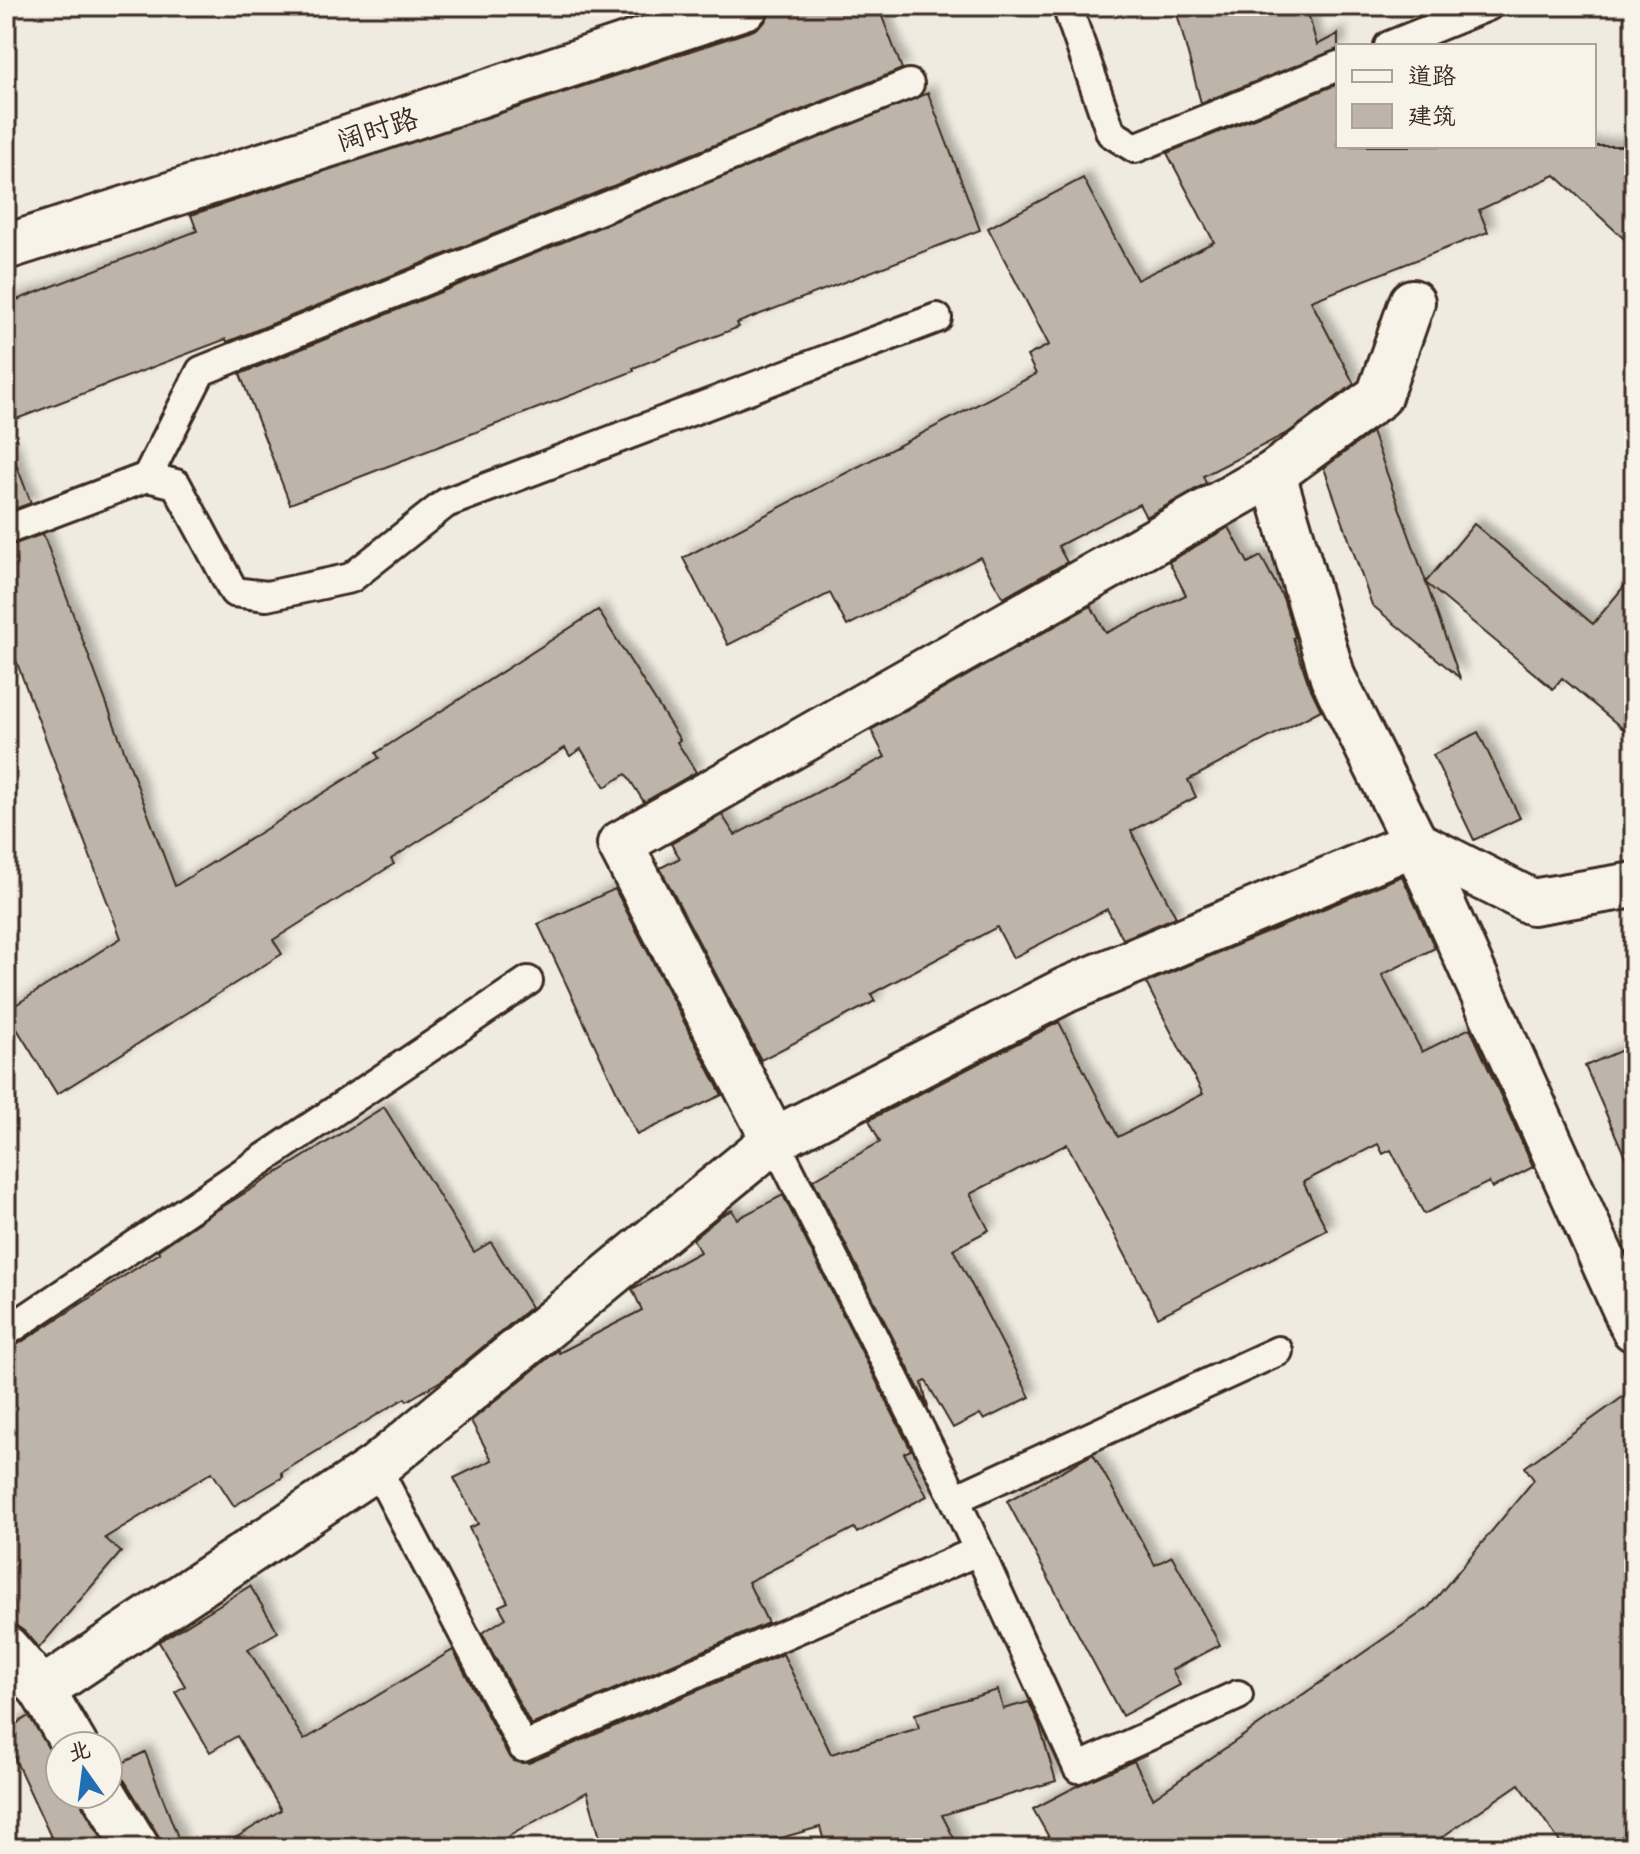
<svg xmlns="http://www.w3.org/2000/svg" width="1640" height="1854" font-family="Caveat,'LXGW WenKai TC',sans-serif">
	<defs>
		<filter id="shadow"><feDropShadow dx="7" dy="-7" stdDeviation="4" flood-color="#0004"/></filter>
	</defs>
	<rect width="100%" height="100%" fill="#efebe0"/>
	<filter id="ink" filterUnits="userSpaceOnUse"><feTurbulence type="fractalNoise" baseFrequency=".0125" numOctaves="2"/><feDisplacementMap in="SourceGraphic" scale="16" xChannelSelector="R" yChannelSelector="G"/><feConvolveMatrix kernelMatrix="1 2 1 2 8 2 1 2 1" color-interpolation-filters="sRGB"/></filter>
	<g filter="url(#ink)">
		<g fill="#bdb5aa" stroke="#3b2a1e" stroke-width="2" filter="url(#shadow)">
			<polygon points="770,6 878,6 902,69 227,342 226,339 6,423 6,304 197,231 191,215 754,30 765,22"/>
			<polygon points="1175,6 1306,6 1317,45 1338,34 1338,49 1201,103"/>
			<polygon points="1338,84 1338,146 1634,146 1634,248 1555,175 1479,210 1488,232 1311,301 1354,384 1289,432 1203,476 1206,483 1146,517 1139,504 1058,546 1067,562 1003,598 980,557 847,626 830,593 728,645 683,558 1036,374 1027,356 1049,345 988,228 1083,178 1137,280 1214,242 1167,153"/>
			<polygon points="928,93 980,230 737,323 739,327 633,368 634,371 290,504 240,374"/>
			<polygon points="1372,432 1426,582 1474,524 1593,624 1634,574 1634,738 1562,678 1553,689 1426,583 1460,678 1372,605 1324,468"/>
			<polygon points="10,448 31,503 6,512 6,449"/>
			<polygon points="1229,527 1248,563 1261,556 1283,598 1295,637 1293,638 1309,685 1321,710 1188,780 1196,797 1131,831 1176,917 1123,939 1107,909 1013,958 997,927 871,994 875,1001 761,1060 660,868 680,858 671,844 722,815 735,835 885,757 871,730 1091,606 1106,633 1186,595 1169,562"/>
			<polygon points="43,534 175,886 379,758 376,753 598,610 680,740 677,742 696,772 644,802 626,774 605,787 581,749 570,756 565,748 391,859 394,864 273,940 282,954 57,1094 6,1011 121,938 6,634 6,547"/>
			<polygon points="1478,732 1520,818 1474,840 1433,755"/>
			<polygon points="1402,876 1435,948 1382,975 1422,1052 1470,1028 1533,1167 1492,1188 1489,1182 1424,1214 1391,1150 1383,1154 1378,1144 1303,1182 1327,1230 1158,1317 1067,1144 970,1194 989,1230 953,1249 1030,1397 984,1420 980,1414 953,1428 926,1381 922,1383 928,1407 813,1180 880,1142 869,1120 1059,1022 1118,1137 1203,1094 1146,983"/>
			<polygon points="615,889 722,1095 637,1135 538,924"/>
			<polygon points="1634,1045 1634,1177 1585,1066"/>
			<polygon points="384,1107 474,1252 491,1242 531,1307 444,1379 407,1401 405,1398 281,1473 283,1477 234,1506 212,1472 105,1538 121,1552 39,1648 24,1631 15,1625 6,1624 6,1349 15,1346 160,1253 158,1250 211,1214"/>
			<polygon points="783,1195 911,1450 904,1453 927,1496 857,1533 854,1528 748,1582 768,1623 531,1725 482,1633 506,1618 499,1606 508,1602 469,1528 478,1524 454,1478 492,1460 471,1421 558,1350 559,1353 642,1310 632,1289 700,1252 693,1239 722,1215 732,1210 737,1219"/>
			<polygon points="1634,1389 1634,1828 1605,1848 1564,1848 1519,1784 1426,1848 1055,1848 1033,1809 1079,1785 1134,1761 1153,1798 1428,1608 1534,1480 1525,1467"/>
			<polygon points="1093,1454 1155,1565 1172,1556 1220,1645 1172,1670 1180,1685 1122,1716 1007,1501"/>
			<polygon points="250,1586 278,1632 248,1649 304,1740 453,1650 508,1755 514,1761 529,1763 783,1654 831,1754 919,1728 915,1714 998,1690 1003,1709 1029,1702 1039,1724 1056,1781 942,1815 959,1848 826,1848 820,1827 745,1848 603,1848 587,1792 488,1848 219,1848 281,1810 237,1736 210,1752 175,1692 185,1686 159,1642"/>
			<polygon points="29,1716 60,1765 60,1794 79,1794 83,1807 108,1848 56,1848 6,1740 6,1730"/>
			<polygon points="145,1752 182,1848 162,1848 158,1835 125,1781 117,1772 108,1770"/>
		</g>
		<g fill="none" stroke-linecap="round" stroke-linejoin="round">
			<g stroke="#3b2a1e" stroke-width="34">
				<g id="service">
					<polyline points="1067,6 1111,133 1135,148 1338,66"/>
					<polyline points="1389,46 1488,6"/>
					<polyline points="147,477 201,371 909,84"/>
					<polyline points="6,530 147,477 176,484 234,592 267,596 351,578 446,503 937,318"/>
					<polyline points="774,1140 955,1499 1078,1768 1238,1695"/>
					<polyline points="6,1332 528,981"/>
					<polyline points="376,1467 523,1747 978,1551"/>
					<polyline points="955,1499 1278,1351"/>
				</g>
			</g>
			<g stroke="#3b2a1e" stroke-width="50">
				<g id="minor">
					<polyline points="6,247 352,137 746,6"/>
					<polyline points="1273,474 1333,678 1415,843 1634,1329"/>
					<polyline points="774,1140 620,844 1273,474 1379,396 1412,302"/>
					<polyline points="6,1648 42,1690 75,1746"/>
					<polyline points="42,1690 376,1467 774,1140 1066,990 1415,843 1532,902 1634,885"/>
					<polyline points="104,1794 137,1848"/>
				</g>
			</g>
			<use href="#service" stroke="#f7f3e8" stroke-width="28"/>
			<use href="#minor" stroke="#f7f3e8" stroke-width="44"/>
		</g>
	</g>
	<g text-anchor="middle" stroke-width="6" stroke-linejoin="round" paint-order="stroke">
		<g font-size="28" fill="#3b2a1e" stroke="#f7f3e8">
			<text transform="translate(377 129) rotate(-18)" y="10">阔时路</text>
		</g>
	</g>
	<rect width="1640" height="1854" fill="none" stroke="#f7f3e8" stroke-width="32"/>
	<rect x="16" y="16" width="1608" height="1822" fill="none" stroke="#3b2a1e" stroke-width="3" filter="url(#ink)"/>
	<rect x="1336" y="44" width="260" height="104" fill="#f7f3e8" stroke="#aca397" stroke-width="2"/>
	<rect x="1352" y="70" width="40" height="12" fill="#f7f3e8" stroke="#aca397" stroke-width="2"/>
	<text x="1408" y="84" font-size="24" fill="#3b2a1e">道路</text>
	<rect x="1352" y="104" width="40" height="24" fill="#bdb5aa" stroke="#aca397" stroke-width="2"/>
	<text x="1408" y="124" font-size="24" fill="#3b2a1e">建筑</text>
	<g transform="translate(84 1770) rotate(346)"><circle r="38" fill="#f7f3e8" stroke="#aca397" stroke-width="2"/>
	<path d="M0-6L14 30L0 20L-14 30Z" fill="#1f6fb2"/>
	<text y="-12" font-size="22" font-weight="bold" text-anchor="middle" fill="#3b2a1e">北</text>
	</g>
</svg>
